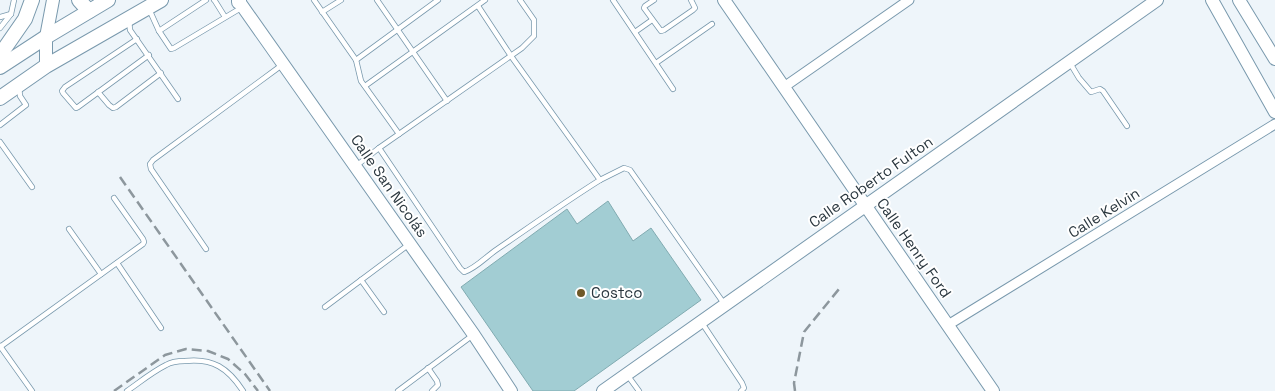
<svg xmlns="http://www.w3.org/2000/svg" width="1275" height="391" font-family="'Space Grotesk',sans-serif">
	<rect width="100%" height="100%" fill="#eef5fa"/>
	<polygon fill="#a2cdd3" stroke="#81abb1" points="608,201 633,241 651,228 701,300 574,391 533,391 461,287 567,209 577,224"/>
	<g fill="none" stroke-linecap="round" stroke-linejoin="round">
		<g stroke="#7999ad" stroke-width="6">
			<g id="lane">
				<polyline points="214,0 215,1 225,17"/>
				<polyline points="314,0 356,60 361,81 399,134"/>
				<polyline points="377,0 447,101"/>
				<polyline points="613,0 673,89"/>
				<polyline points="654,0 645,6 644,8 661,31 664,30 693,10 695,8 691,0"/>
				<polyline points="149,9 159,31 171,49 174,48 241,8"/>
				<polyline points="322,12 341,0"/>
				<polyline points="0,17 11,14"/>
				<polyline points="129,20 130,30 178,99"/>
				<polyline points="0,28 11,14 14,0"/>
				<polyline points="159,31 206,0"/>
				<polyline points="635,32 652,20"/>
				<polyline points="137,39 65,87 62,91 63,93 76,108 78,107 149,55"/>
				<polyline points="356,60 438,0"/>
				<polyline points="656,63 712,24"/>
				<polyline points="1070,63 1079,78 1091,92 1100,89 1103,91 1127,126"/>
				<polyline points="365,86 485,0"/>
				<polyline points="98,92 109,105 113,108 116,107 161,73"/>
				<polyline points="0,125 26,105 20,96 19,87"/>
				<polyline points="0,142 32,187"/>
				<path d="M379,148l81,120 4,4c11,-3 23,-16 32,-22 35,-24 69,-48 104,-70l-89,-124 -33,-50"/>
				<polyline points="356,166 379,148 522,48 534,36 534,20 520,0"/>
				<polyline points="600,180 624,168 630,170 725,305"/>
				<polyline points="69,229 101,274"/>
				<polyline points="206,249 151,169 150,164 153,160 282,65"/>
				<polyline points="117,263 161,328"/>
				<polyline points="361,280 384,312"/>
				<polyline points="325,307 408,245"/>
				<polyline points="702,323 742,383 744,388 741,391"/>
				<polyline points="0,346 32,391"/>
				<polyline points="0,347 143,244 144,242 143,239 114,198"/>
				<polyline points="428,368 437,381 438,385 432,391"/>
				<polyline points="628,376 639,391"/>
				<path d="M127,391c13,-9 25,-19 39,-26 5,-3 13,-4 19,-4 28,-3 43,7 58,30"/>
				<polyline points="398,391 473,335"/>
			</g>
		</g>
		<g stroke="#7999ad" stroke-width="11">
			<g id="street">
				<polyline points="784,87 909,0"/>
				<polyline points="948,325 1275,124"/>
			</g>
		</g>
		<g stroke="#7999ad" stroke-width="14">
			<g id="secondary">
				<polyline points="238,0 474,335 511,391"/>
				<polyline points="724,0 993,391"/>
				<polyline points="1212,0 1275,112"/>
				<polyline points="1239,0 1275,59"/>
				<polyline points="46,66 46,37 53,0"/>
				<polyline points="603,391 1157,0"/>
			</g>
		</g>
		<g stroke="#7999ad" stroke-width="16">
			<g id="primary">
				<polyline points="79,0 89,11"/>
				<polyline points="239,2 239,0"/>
				<polyline points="0,55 25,19 32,0"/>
				<polyline points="0,67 46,37 108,0"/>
				<polyline points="0,98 46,66 161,0"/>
			</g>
		</g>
		<use href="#lane" stroke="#fff" stroke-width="4.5"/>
		<use href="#street" stroke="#fff" stroke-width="9"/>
		<use href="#secondary" stroke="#fff" stroke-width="12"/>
		<use href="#primary" stroke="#fff" stroke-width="14"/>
		<g stroke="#8d979d" stroke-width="2.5" stroke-dasharray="10 5" stroke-linecap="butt">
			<polyline points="120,177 270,391"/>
			<polyline points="114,391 165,355 186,349 208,351 228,359 245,374 258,391"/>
			<polyline points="795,391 794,383 804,332 839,289"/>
		</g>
	</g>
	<circle fill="#6f5928" stroke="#fff" stroke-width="2" cx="581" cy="293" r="5"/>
	<g text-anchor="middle" stroke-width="4" stroke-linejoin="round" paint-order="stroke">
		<g font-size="15" fill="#2a373f" stroke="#fff">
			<text transform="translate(871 182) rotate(-35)" y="5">Calle Roberto Fulton</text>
			<text transform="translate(389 186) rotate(55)" y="5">Calle San Nicolás</text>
			<text transform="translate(1104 213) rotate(-32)" y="5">Calle Kelvin</text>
			<text transform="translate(914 248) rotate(55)" y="5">Calle Henry Ford</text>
		</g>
		<g font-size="15" fill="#2a373f" stroke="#fff" text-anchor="start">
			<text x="591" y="298">Costco</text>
		</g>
	</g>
</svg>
